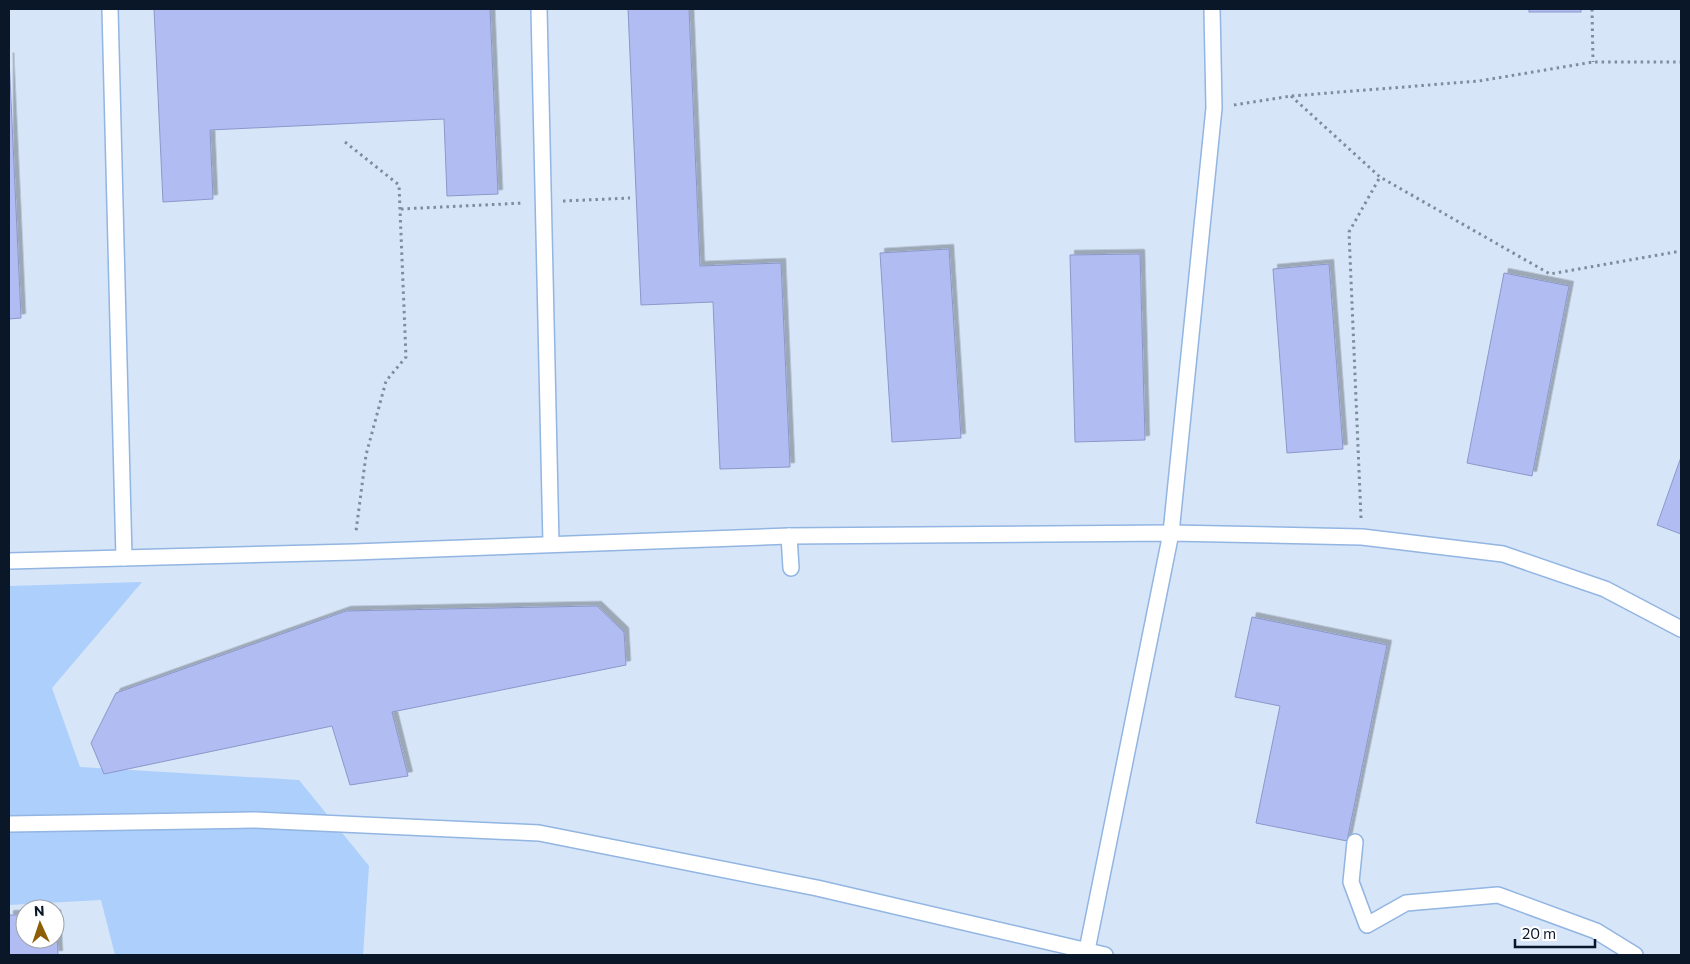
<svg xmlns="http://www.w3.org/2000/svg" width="1690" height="964" font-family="Commissioner,sans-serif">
	<defs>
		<filter id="shadow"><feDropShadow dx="4.5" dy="-4.5" stdDeviation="0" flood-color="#0004"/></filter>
	</defs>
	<rect width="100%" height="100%" fill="#d6e5f8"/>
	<polygon fill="#accffc" points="142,582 52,688 80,767 299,780 369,866 363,955 115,955 101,900 9,905 9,586"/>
	<g fill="#b1bdf2" stroke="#8c97ca" filter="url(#shadow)">
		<polygon points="154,9 490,9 498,194 447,196 444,119 210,130 213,199 163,202"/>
		<polygon points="628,9 689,9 700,266 781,263 790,467 720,469 713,302 641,305"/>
		<rect x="1529" y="9" width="52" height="3"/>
		<polygon points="9,57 21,318 9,319"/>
		<polygon points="949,249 961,438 892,442 880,253"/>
		<polygon points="1140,254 1145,440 1075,442 1070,255"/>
		<polygon points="1329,264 1343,449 1287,453 1273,269"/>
		<polygon points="1504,273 1569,286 1532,476 1467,463"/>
		<polygon points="1681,457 1681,534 1657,525"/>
		<polygon points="597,606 624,632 626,665 392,712 408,776 350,785 332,726 104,774 91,743 116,693 346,611"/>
		<polygon points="1252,617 1387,645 1347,841 1256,823 1280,706 1235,697"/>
		<polygon points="55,914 56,914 58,955 9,955 9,915 25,915 25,939 55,939"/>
	</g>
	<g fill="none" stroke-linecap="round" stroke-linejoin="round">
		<g stroke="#92b5e2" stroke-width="18">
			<g id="lane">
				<polyline points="110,9 124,558"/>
				<polyline points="539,9 551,544"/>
				<polyline points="789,536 791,568"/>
				<polyline points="9,561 354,552 789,536 1171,533 1362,537 1503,554 1605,589 1681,629"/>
				<polyline points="9,824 255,820 539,833 817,888 1105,955"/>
				<polyline points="1355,842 1351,882 1367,925 1406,903 1498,895 1596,931 1635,955"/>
				<polyline points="1086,955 1171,533 1214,108 1212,9"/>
			</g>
		</g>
		<g stroke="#7e8c9e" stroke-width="3" stroke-dasharray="2.5 4" stroke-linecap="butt">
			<polyline points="1592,9 1593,62"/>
			<polyline points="1291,96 1380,177 1550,274 1681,251"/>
			<polyline points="1234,105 1291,96 1479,81 1593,62 1681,62"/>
			<polyline points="345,142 399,185 406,357 386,381 366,455 356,531"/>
			<polyline points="563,201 630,198"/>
			<polyline points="401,209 524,203"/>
			<polyline points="1361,518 1349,232 1380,177"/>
		</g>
		<use href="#lane" stroke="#fff" stroke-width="15"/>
	</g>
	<rect width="1690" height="964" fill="none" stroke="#0a1728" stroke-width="20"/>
	<g transform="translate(40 924) rotate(357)"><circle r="24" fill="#ffffff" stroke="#9da2a9"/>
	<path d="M0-4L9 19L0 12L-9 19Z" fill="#8d5e06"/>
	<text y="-8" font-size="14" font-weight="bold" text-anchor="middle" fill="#0a1728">N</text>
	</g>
	<path d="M1515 939v8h80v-8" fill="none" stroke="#0a1728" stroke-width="2.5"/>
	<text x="1522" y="939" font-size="15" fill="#0a1728" stroke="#ffffff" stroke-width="4" paint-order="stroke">20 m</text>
</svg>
